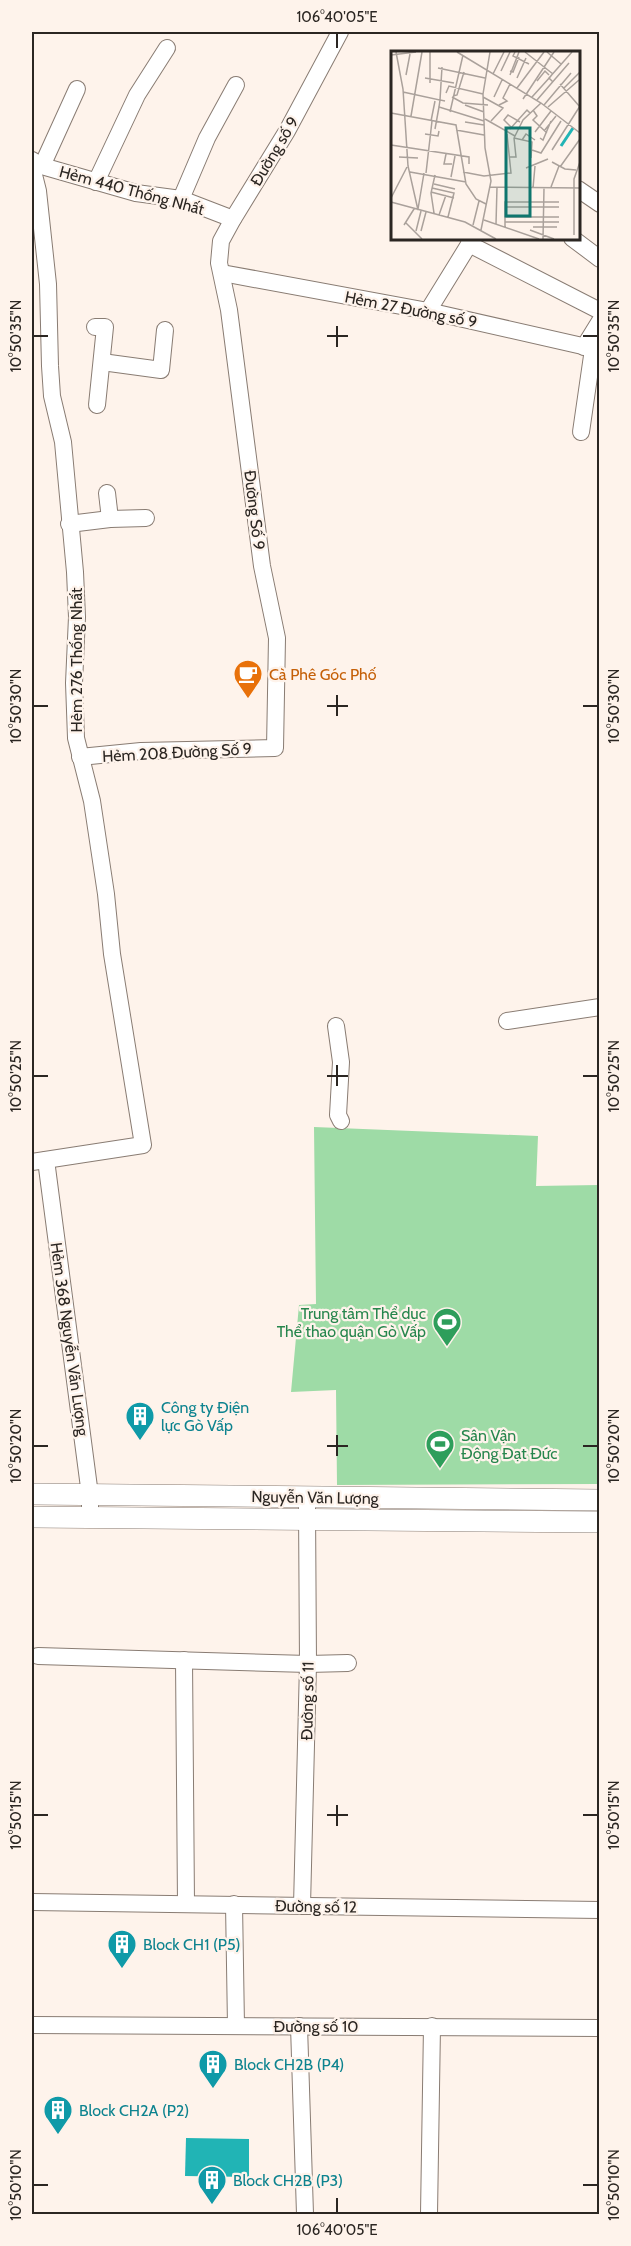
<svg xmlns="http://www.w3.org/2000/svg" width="631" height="2246" font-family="Cabin,sans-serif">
	<rect width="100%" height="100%" fill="#fef3eb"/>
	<polygon fill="#9edba6" points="314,1127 538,1136 536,1186 599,1185 599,1484 337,1485 336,1390 291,1392 299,1305 316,1304"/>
	<polygon fill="#21b4b5" points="186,2138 249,2139 249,2177 185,2176"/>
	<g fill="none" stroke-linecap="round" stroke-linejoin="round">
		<g stroke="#897c73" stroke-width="18">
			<g id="minor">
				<polyline points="32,160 42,166 136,193 181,199 233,219"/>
				<polyline points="42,166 77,89"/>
				<polyline points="32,167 38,191 48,284 50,366 52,396 63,442 75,572 77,617 74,683 76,738 92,801 106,894 112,954 143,1145 32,1162"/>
				<polyline points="96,182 137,95 167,48"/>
				<polyline points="578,189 600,204"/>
				<polyline points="181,199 207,138 236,85"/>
				<polyline points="572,238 600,259"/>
				<polyline points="469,244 600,311"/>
				<polyline points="222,273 428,311 600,350"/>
				<polyline points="428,311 473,238"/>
				<polyline points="95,327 105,327 97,405"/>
				<polyline points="584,347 600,321"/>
				<polyline points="102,362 161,370 165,330"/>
				<polyline points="581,432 593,349"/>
				<polyline points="107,493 110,519"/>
				<polyline points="69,524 110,519 146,518"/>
				<polyline points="80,757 141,751 275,748 277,638 262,566 229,310 219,263 221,241 233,219 287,131 340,32"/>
				<polyline points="507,1021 600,1007"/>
				<polyline points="336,1026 341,1062 338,1115 341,1121"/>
				<polyline points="46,1160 90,1495 90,1517"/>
				<polyline points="38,1656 308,1664 348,1663"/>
				<polyline points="184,1660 186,1904"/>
				<polyline points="32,1902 600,1910"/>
				<polyline points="234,1904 236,2026"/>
				<polyline points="302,1906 308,1664 307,1507"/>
				<polyline points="32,2025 600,2028"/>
				<polyline points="299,2026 305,2214"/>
				<polyline points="429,2214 432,2026"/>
			</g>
		</g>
		<g stroke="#897c73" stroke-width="22">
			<g id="tertiary">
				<polyline points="32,1494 600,1500"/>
				<polyline points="32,1517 600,1522"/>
			</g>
		</g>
		<use href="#minor" stroke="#fff" stroke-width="16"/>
		<use href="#tertiary" stroke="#fff" stroke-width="21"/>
	</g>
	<path fill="none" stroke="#2b2622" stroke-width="2" d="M337,33v15M337,326v21M33,336h15M327,336h21M583,336h15M337,695v21M33,706h15M327,706h21M583,706h15M337,1065v21M33,1076h15M327,1076h21M583,1076h15M337,1435v21M33,1446h15M327,1446h21M583,1446h15M337,1805v21M33,1815h15M327,1815h21M583,1815h15M33,2185h15M583,2185h15M337,2198v15"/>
	<defs>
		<g id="cafe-pin" transform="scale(1.5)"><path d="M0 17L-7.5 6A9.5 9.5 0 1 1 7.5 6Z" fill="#e8710a" stroke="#fef3eb"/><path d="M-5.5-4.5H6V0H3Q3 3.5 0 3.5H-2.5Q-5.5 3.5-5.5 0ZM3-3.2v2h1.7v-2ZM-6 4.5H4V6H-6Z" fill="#fff"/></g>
		<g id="stadium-pin" transform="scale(1.5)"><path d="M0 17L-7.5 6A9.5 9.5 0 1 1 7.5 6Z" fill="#2e9e5b" stroke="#fef3eb"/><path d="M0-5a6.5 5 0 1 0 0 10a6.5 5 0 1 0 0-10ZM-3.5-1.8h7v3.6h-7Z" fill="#fff"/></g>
		<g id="building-pin" transform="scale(1.5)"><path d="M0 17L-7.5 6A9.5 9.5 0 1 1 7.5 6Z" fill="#0f9aa8" stroke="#fef3eb"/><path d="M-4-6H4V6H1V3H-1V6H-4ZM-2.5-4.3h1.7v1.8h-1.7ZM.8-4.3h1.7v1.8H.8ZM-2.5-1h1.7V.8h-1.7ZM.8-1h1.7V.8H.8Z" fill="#fff"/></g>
	</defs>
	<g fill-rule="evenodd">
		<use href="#cafe-pin" x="248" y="674"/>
		<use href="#stadium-pin" x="447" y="1322"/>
		<use href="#building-pin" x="140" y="1416"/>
		<use href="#stadium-pin" x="440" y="1444"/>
		<use href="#building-pin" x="122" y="1944"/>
		<use href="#building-pin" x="213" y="2064"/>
		<use href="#building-pin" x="58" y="2110"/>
		<use href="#building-pin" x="212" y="2180"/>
	</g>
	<g text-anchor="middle" stroke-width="4.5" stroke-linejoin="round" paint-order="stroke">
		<g font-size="16" fill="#2b2622" stroke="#fef3eb">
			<text transform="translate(274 151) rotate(-59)" y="6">Đường số 9</text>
			<text transform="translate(132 190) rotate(15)" y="6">Hẻm 440 Thống Nhất</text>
			<text transform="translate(411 309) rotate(11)" y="6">Hẻm 27 Đường số 9</text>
			<text transform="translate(255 510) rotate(83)" y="6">Đường Số 9</text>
			<text transform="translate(76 660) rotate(-90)" y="6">Hẻm 276 Thống Nhất</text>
			<text transform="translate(177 752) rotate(-3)" y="6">Hẻm 208 Đường Số 9</text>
			<text transform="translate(70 1339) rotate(82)" y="6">Hẻm 368 Nguyễn Văn Lượng</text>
			<text transform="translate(315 1497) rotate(1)" y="6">Nguyễn Văn Lượng</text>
			<text transform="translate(307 1701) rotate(-89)" y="6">Đường số 11</text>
			<text transform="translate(316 1906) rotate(1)" y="6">Đường số 12</text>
			<text x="316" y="2032">Đường số 10</text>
		</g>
		<g font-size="16" fill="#c56008" stroke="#fef3eb" text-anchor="start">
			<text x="269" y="680">Cà Phê Góc Phố</text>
		</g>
		<g font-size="16" fill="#27864d" stroke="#fef3eb" text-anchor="end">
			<text x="426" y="1319">Trung tâm Thể dục<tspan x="426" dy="18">Thể thao quận Gò Vấp</tspan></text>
			<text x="461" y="1441" text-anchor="start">Sân Vận<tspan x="461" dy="18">Động Đạt Đức</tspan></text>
		</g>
		<g font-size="16" fill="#0d838f" stroke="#fef3eb" text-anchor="start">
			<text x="161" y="1413">Công ty Điện<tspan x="161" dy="18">lực Gò Vấp</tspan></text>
			<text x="143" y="1950">Block CH1 (P5)</text>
			<text x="234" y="2070">Block CH2B (P4)</text>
			<text x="79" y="2116">Block CH2A (P2)</text>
			<text x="233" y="2186">Block CH2B (P3)</text>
		</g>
	</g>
	<g transform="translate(391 51)">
		<rect width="189" height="189" fill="#fef3eb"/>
		<path fill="none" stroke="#21b4b5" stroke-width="3" d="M170,95l12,-18"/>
		<path fill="none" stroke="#aaa19b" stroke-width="1.5" d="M5,1l7,37 5,77 10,44M66,1l84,51 39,30M124,1l-2,4 16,8M134,1l28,22M156,1l14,12M0,4l25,-3M51,16l-2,33 5,1M47,17l47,10M110,20l9,-19M119,20l3,1 6,-15M102,23l11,-22M15,24l4,-21M119,24l9,-23M34,27l29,5M126,27l9,-20M146,30l8,-10 4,4M162,31l-4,-4 23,-26M39,32v-31M169,33l20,23M126,37l27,-36M173,37l16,-16M12,41l37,8 -1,7 45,14M55,42l3,-7 34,8M62,45l4,-1 7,-23M61,46l11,6 25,2M92,46l20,11 -12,13M103,46l8,-17M141,46l19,-21M132,48l31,-47M146,49l32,-37M74,54l19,7M108,54l8,-4 -4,-3 7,-14M153,54l27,-32M157,56l31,-27M142,59l4,6 -4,4 14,13M59,61l13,-57M0,62l65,12 10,59 10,15 10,5M20,65l11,-64M94,68l30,17M40,70l4,-20M74,71l19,3M120,76l-7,-7 4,-5 12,7M44,78l4,-22M119,78l17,-19 3,3M65,79l28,5M153,80l12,-15M144,81l16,-21M34,83l13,2 1,-5M123,87l9,-18 18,-17M123,87l18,4 -1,16M149,87l3,2 8,-19M131,89l4,-6 9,6M0,94l78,12v7M141,99l9,3 20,-32M161,99l28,-44M55,103l-2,10h8M8,106l19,1M118,106h7l-2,-19M161,111l13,7 11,1M169,116l20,-28M135,117l22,-9M19,121l56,10M72,121l21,4 27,-3 -4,-39M35,122l6,-52M60,126l4,-21M43,133l21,5M99,136l90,1M160,136l8,-21M41,137l22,5 -6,24M142,137l2,-22M40,141l23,6M0,147l16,-31M0,151l74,20 31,17M114,156h54M27,158l6,-36M43,162l-3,-20 4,-18M48,164l7,-20M114,166h54M93,169l55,19M114,171h54M15,172l16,16M105,173l1,-37M13,174l10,-16M82,174l6,-24M114,176v-25h54M142,176h24M90,179l10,-49 -6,-33 -2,-54 7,-42M139,179l24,9M25,180l5,-20M30,180l5,-19M183,184v-56l6,-17M152,188l1,-51"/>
		<path fill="#0f766e" fill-opacity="0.15" stroke="#0f766e" stroke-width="3" d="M115,77h24v88h-24z"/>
		<rect width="189" height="189" fill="none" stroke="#2b2622" stroke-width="3"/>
	</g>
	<rect width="631" height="2246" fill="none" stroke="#fef3eb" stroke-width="66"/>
	<rect x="33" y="33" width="565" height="2180" fill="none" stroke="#2b2622" stroke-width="2"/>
	<g font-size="15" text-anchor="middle" fill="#2b2622">
		<text x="337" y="22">106°40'05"E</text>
		<text transform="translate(16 336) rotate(-90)" y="5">10°50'35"N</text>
		<text transform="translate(614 336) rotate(-90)" y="5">10°50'35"N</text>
		<text transform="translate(16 706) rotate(-90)" y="5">10°50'30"N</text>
		<text transform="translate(614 706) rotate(-90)" y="5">10°50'30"N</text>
		<text transform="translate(16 1076) rotate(-90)" y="5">10°50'25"N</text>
		<text transform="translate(614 1076) rotate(-90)" y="5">10°50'25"N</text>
		<text transform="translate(16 1446) rotate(-90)" y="5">10°50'20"N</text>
		<text transform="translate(614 1446) rotate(-90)" y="5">10°50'20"N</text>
		<text transform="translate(16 1815) rotate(-90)" y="5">10°50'15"N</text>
		<text transform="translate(614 1815) rotate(-90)" y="5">10°50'15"N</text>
		<text transform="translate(16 2185) rotate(-90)" y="5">10°50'10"N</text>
		<text transform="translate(614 2185) rotate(-90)" y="5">10°50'10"N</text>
		<text x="337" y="2235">106°40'05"E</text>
	</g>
</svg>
